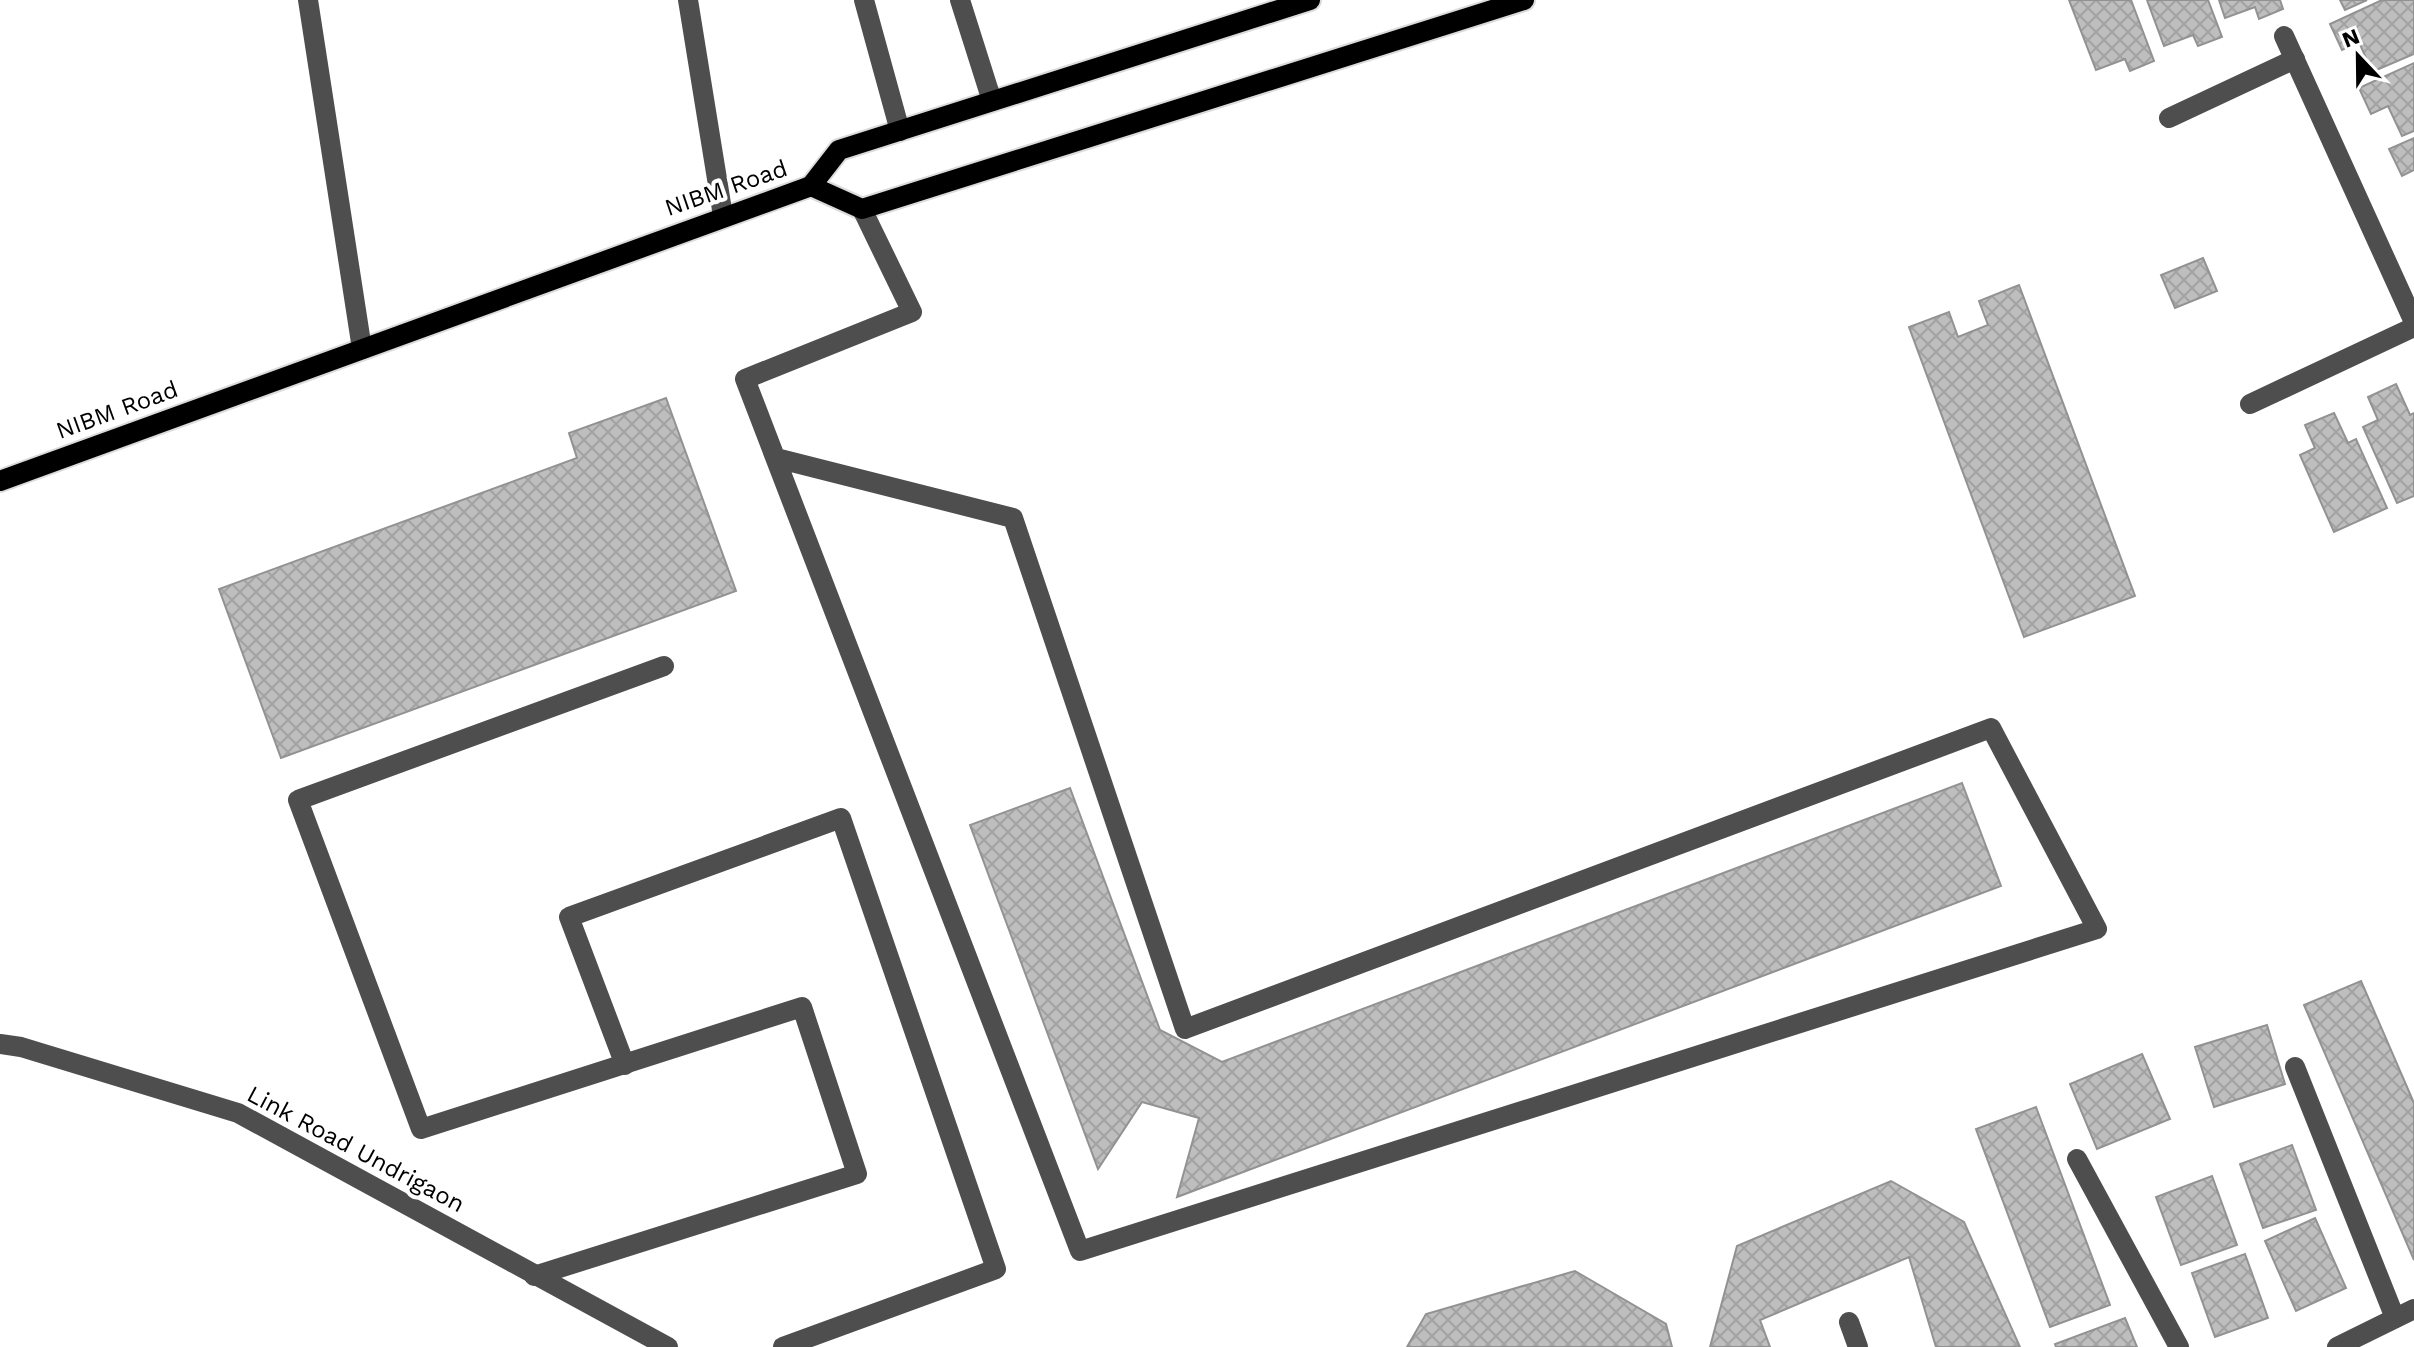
<svg xmlns="http://www.w3.org/2000/svg" width="2414" height="1347" font-family="'Work Sans',sans-serif">
	<defs>
		<pattern id="building-cross-hatch" width="8" height="8" patternUnits="userSpaceOnUse" patternTransform="scale(2)"><rect width="8" height="8" fill="#bebebe"/><path d="M0 0l8 8M0 8l8-8" fill="none" stroke="#a2a2a2"/></pattern>
	</defs>
	<rect width="100%" height="100%" fill="#fff"/>
	<g fill="url(#building-cross-hatch)" stroke="#929292" stroke-width="2">
		<polygon points="2069,0 2131,0 2154,61 2130,71 2125,59 2096,70"/>
		<polygon points="2147,0 2208,0 2222,37 2198,46 2193,35 2164,46"/>
		<polygon points="2219,0 2280,0 2283,9 2259,19 2255,7 2225,18"/>
		<polygon points="2340,0 2367,0 2345,10"/>
		<polygon points="2382,0 2414,0 2414,54 2372,72 2359,42 2342,50 2330,24"/>
		<polygon points="2414,63 2414,131 2402,136 2388,106 2371,114 2359,88"/>
		<polygon points="2414,138 2414,170 2402,176 2389,149"/>
		<polygon points="2203,258 2217,291 2175,308 2161,275"/>
		<polygon points="2019,285 2135,596 2024,637 1909,327 1949,312 1958,337 1988,325 1979,301"/>
		<polygon points="2396,384 2410,415 2414,413 2414,496 2397,503 2363,427 2378,420 2368,397"/>
		<polygon points="666,398 736,591 281,758 219,589 577,458 569,433"/>
		<polygon points="2334,413 2348,443 2356,439 2387,508 2334,532 2300,455 2315,448 2305,425"/>
		<polygon points="1962,783 2001,886 1177,1197 1199,1118 1142,1102 1098,1169 970,825 1070,788 1160,1030 1222,1062"/>
		<polygon points="2361,981 2414,1103 2414,1260 2304,1005"/>
		<polygon points="2267,1025 2285,1084 2214,1107 2195,1047"/>
		<polygon points="2142,1054 2170,1119 2097,1149 2070,1084"/>
		<polygon points="2036,1107 2110,1305 2050,1327 1976,1129"/>
		<polygon points="2292,1145 2316,1210 2263,1228 2240,1164"/>
		<polygon points="2212,1176 2237,1245 2181,1265 2156,1197"/>
		<polygon points="1891,1181 1964,1222 2020,1347 1936,1347 1909,1257 1760,1320 1770,1347 1710,1347 1737,1246"/>
		<polygon points="2315,1218 2346,1288 2296,1311 2265,1241"/>
		<polygon points="2245,1254 2268,1318 2215,1337 2192,1273"/>
		<polygon points="1575,1271 1666,1324 1672,1347 1407,1347 1426,1314"/>
		<polygon points="2125,1318 2137,1347 2056,1347 2055,1344"/>
	</g>
	<g fill="none" stroke-linecap="round" stroke-linejoin="round">
		<g stroke="#dbdbdb" stroke-width="24">
			<g id="major">
				<polyline points="811,186 839,150 1310,0"/>
				<polyline points="0,481 811,186 862,209 1524,0"/>
			</g>
		</g>
		<g stroke="#4e4e4e" stroke-width="20">
			<polyline points="308,0 362,349"/>
			<polyline points="688,0 723,216"/>
			<polyline points="864,0 900,131"/>
			<polyline points="960,0 992,101"/>
			<polyline points="2284,36 2414,322"/>
			<polyline points="2169,118 2295,59"/>
			<polyline points="2250,404 2414,327"/>
			<polyline points="776,458 1013,518 1185,1029 1991,728 2097,929 1080,1251 745,379 912,312 862,209"/>
			<polyline points="0,1044 21,1047 238,1113 668,1347"/>
			<polyline points="625,1065 569,917 841,818 996,1269 783,1347"/>
			<polyline points="2295,1067 2395,1318"/>
			<polyline points="2077,1159 2179,1347"/>
			<polyline points="534,1276 857,1174 802,1007 421,1129 298,800 664,666"/>
			<polyline points="1849,1322 1858,1347"/>
			<polyline points="2337,1347 2414,1309"/>
		</g>
		<use href="#major" stroke="#000" stroke-width="20"/>
	</g>
	<g text-anchor="middle" stroke-width="8" stroke-linejoin="round" paint-order="stroke">
		<g font-size="24" fill="#000" stroke="#fff">
			<text transform="translate(726 188) rotate(-19)" y="8">NIBM Road</text>
			<text transform="translate(117 410) rotate(-20)" y="8">NIBM Road</text>
			<text transform="translate(356 1149) rotate(28)" y="8">Link Road Undrigaon</text>
		</g>
	</g>
	<g transform="translate(2358 56) rotate(338)" stroke="#ffffff" stroke-width="6" paint-order="stroke">
	<path d="M0-6L14 30L0 20L-14 30Z" fill="#000000"/>
	<text y="-12" font-size="22" font-weight="bold" text-anchor="middle" fill="#000000">N</text>
	</g>
</svg>
